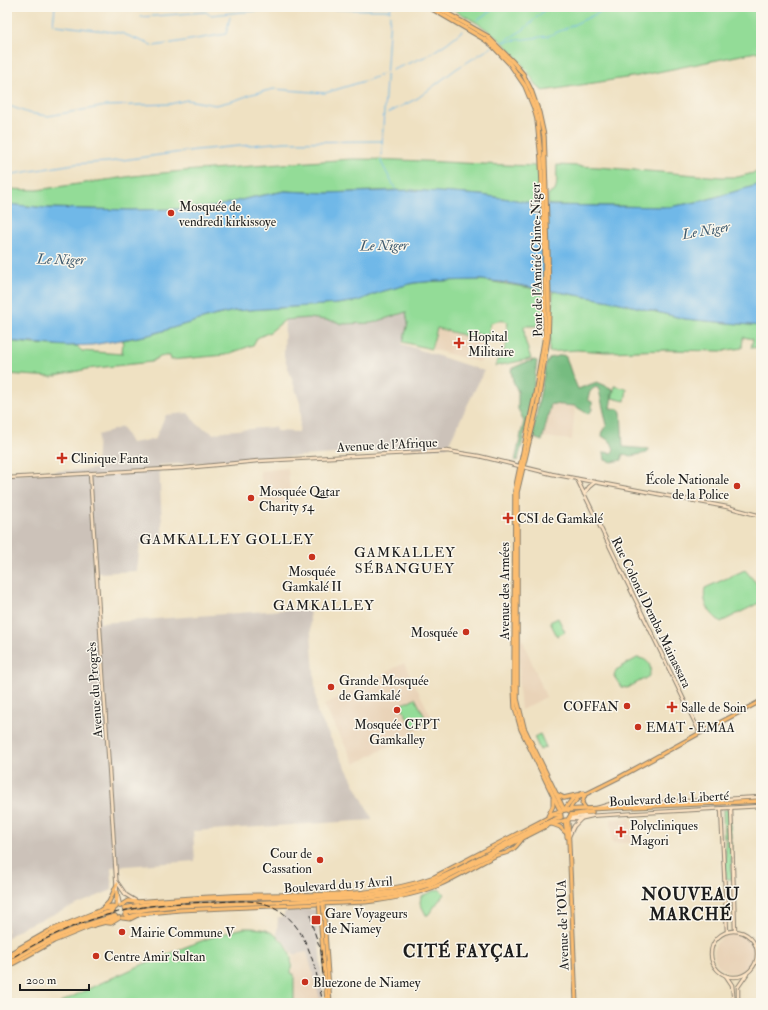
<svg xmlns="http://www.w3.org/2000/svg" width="768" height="1010" font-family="'IM FELL Double Pica',serif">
	<rect width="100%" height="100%" fill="#fbf7ec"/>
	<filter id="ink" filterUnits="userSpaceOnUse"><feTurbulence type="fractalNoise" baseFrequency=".025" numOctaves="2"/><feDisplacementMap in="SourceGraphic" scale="8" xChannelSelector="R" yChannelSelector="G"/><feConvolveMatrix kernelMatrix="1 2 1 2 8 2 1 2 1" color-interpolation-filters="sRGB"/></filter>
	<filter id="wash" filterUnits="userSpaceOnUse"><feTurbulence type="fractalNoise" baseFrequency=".012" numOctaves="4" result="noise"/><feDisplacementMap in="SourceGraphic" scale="16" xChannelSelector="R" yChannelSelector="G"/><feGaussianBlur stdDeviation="0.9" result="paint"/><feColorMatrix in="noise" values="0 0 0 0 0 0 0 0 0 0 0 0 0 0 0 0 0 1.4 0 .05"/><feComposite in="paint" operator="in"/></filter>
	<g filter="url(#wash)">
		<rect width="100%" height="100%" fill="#efe1c2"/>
		<g fill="#e9d3b8">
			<polygon points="437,328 473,338 475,333 488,337 481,361 479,362 431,349"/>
			<polygon points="551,403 575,406 572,440 543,437"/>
			<polygon points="288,468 291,505 273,502 273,504 264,502 260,471"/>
			<polygon points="520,634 546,697 521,710 519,688"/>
			<polygon points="404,663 434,722 355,764 324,705"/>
			<polygon points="631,818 632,843 612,843 611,819"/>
			<circle cx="734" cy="953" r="20"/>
			<polygon points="307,952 318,989 321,1003 294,1003 293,955"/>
		</g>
		<g fill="#ccc2b9">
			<polygon points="407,312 408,323 402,344 484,371 447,447 159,465 163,543 140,544 137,571 98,573 100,623 309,608 317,712 373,820 193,831 195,861 111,867 112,890 23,927 7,938 7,474 96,469 98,435 122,427 131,443 155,439 166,415 188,413 197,424 214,434 224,431 275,427 276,431 299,432 301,414 300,403 284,356 285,320 308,318 334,321 342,324 372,323"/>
			<polygon points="314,909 317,912 323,998 320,999 307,952 293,955 287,945 277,934 278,917 283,917 285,911"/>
		</g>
		<g fill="#93dc97" stroke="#587c5a">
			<path d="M449,7h312v44l-123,25 -95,15 -5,-4c-11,-16 -22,-33 -37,-46 -15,-14 -34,-24 -52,-34z"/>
			<path d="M351,159c63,0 126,6 189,7l1,39 -25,-5 -35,-5 -85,-5 -69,3 -42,-2 -36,7 -35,9 -36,2 -48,1 -84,-2 -39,-4v-15l30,1 96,-14 50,-5z"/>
			<path d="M557,165l41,2 123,10h17l23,-6v13l-59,17 -33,6 -121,-2v-11l7,-3c3,-8 1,-17 2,-26z"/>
			<path d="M481,280l62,10v36h-19l1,14 6,19 -36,7c3,-6 9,-14 11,-21 2,-8 0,-15 2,-23 -6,-2 -12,-2 -18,2l-2,13 -13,-4 -2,5 -36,-10 -6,21 -28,-7 5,-19 -2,-11 -34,11 -30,1 -8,-3 -26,-3 -23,2 -15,12 -13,6 -4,7 -28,10 -54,5 -1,-4c-8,-1 -13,2 -19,6l-64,7 -35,8 -45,-3v-33l26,3 44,2 5,5 40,3 1,-14 26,-5 64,-19 21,-5 103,-7 21,-3 22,-9 34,-9 22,-2z"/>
			<polygon points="553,291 616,302 685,319 761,326 761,347 751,348 753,339 743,337 742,348 722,351 666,350 607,352 577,350 549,352"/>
			<polygon points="615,386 627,389 625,401 612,398"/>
			<path d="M745,570l12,14 4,18 -40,20c-11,-8 -19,-19 -16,-34z"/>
			<polygon points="558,618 565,632 557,636 550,622"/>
			<path d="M637,658c11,0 17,9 11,19l-21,11 -6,-1 -7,-11 2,-6z"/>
			<polygon points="415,698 427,721 413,729 401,705"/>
			<polygon points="540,734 546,747 540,750 534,737"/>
			<polygon points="729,809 731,838 724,838 723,810"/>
			<polygon points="725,840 731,841 732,879 726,879"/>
			<polygon points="439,889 444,894 428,915 426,915 420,903 421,896"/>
			<path d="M244,928c6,0 15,0 22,2 19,8 28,23 25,43l3,1v29h-234c28,-15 57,-27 86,-40 32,-13 64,-27 98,-35z"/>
		</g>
		<g fill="#76bc80" stroke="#496c4e">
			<path d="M563,355l3,2 6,18 6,14 19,-7 16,7 -3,19c4,1 9,-1 11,4l2,35 25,2 -1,4 -16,3 -9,-2v6l-10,2 -7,-2 -1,-8 8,1 2,-4 -3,-7 -9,-6 1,-6 4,-5 -8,-35 -2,-3c-6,1 -9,7 -9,13l4,2v8l-4,4 -13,-8 -24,-2 -9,37 -10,-4 14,-74 4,-5z"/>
			<path d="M534,360l3,1c-4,34 -10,67 -19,99l-3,1 9,-40 -6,-12v-17l-5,-11 -2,-12 13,-6z"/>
		</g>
		<polygon fill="#70b8e8" stroke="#466a82" points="761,184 761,326 685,319 616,302 501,282 481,280 436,281 414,283 380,292 358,301 337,304 234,311 213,316 149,335 92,345 67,346 7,341 7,204 46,208 130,210 178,209 214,207 249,198 285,191 327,193 412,190 481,195 516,200 541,205 669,207 702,201"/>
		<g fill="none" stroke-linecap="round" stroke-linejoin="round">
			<g stroke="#70b8e8" stroke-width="1">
				<polyline points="603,10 618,7"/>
				<polyline points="390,11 391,7"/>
				<polyline points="141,17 206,12 210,15 254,11 291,9 390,10"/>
				<polyline points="536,18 548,7"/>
				<polyline points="477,20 497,7"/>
				<polyline points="53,25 55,7"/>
				<polyline points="56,25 121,33 154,46 226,34 230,17"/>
				<polyline points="569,27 600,12"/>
				<polyline points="506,40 523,30 534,20"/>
				<polyline points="502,42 548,36 567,28"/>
				<polyline points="392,70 427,56 447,43 462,31"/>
				<polyline points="7,105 28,113 48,116 106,106 170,104 187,100 216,105 236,100 252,94 274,89 325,93 371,79 382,74"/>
				<polyline points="388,113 418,98 456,69 492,47"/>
				<polyline points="382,144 390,15"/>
				<polyline points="382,155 382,147"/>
				<polyline points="381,159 381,162 396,190"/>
				<polyline points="7,175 74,164 108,162 196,150 284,142 382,141"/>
			</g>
		</g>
	</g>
	<g filter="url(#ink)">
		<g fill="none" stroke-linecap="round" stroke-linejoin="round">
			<g stroke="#867e6f" stroke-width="4.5">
				<g id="secondary">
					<polyline points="90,473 117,892 120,906"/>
					<polyline points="7,478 184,468 258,461 447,451 479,456 552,474 727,507 761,516"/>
					<polyline points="577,479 700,733"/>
					<polyline points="584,494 589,487 595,482"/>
					<polyline points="597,808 617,802 634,804 761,797"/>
					<polyline points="731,808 735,931"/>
					<polyline points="721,809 727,932"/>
					<polyline points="571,817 761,806"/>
					<polyline points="569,819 579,819 592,816"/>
					<polyline points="569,836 574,826 581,819"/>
					<polyline points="117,882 126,895 136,901"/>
					<circle cx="734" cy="954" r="23"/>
					<polyline points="726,976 732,985 734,1003"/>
					<polyline points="738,1003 738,987 747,974"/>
				</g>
			</g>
			<g stroke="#867e6f" stroke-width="5">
				<g id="primary">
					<polyline points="585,795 582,803 586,809"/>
					<path d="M564,810c6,-8 10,-15 20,-17"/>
					<polyline points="569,811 572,805 578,798 618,778 700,733 761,701"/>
					<polyline points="550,814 557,812 561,812"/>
					<polyline points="548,816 553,806 553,798"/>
					<polyline points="565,820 567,837"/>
					<polyline points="568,820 576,1003"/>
					<polyline points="552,824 560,827 565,832"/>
					<path d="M135,902c40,-3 81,-6 121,-7 59,-1 122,3 178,-18l119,-62h8"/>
					<polyline points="319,903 327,1003"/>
					<polyline points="323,903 330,1003"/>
					<polyline points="106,907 112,906 116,907"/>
					<path d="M122,918l8,1 10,-5 40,-4 186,-8c25,-3 50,-7 73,-17 20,-9 39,-21 58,-30 13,-2 18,-6 25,-16"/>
					<polyline points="7,955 49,931 101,910 109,902 117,884"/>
					<polyline points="7,967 54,941 91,926 110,921 116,917"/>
				</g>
			</g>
			<g stroke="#867e6f" stroke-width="5.5">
				<g id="highway">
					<polyline points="429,7 484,39 492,45 510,64 525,86 534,108 537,119 541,158 545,258 545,336 535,395 515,491 514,684 515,707 521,729 561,812"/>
					<polyline points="436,7 487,36 513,62 523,74 531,90 539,113 544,136 548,259 549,309 548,337 537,408 517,492 517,699 524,728 564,810"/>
					<polyline points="558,795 564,798 577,795"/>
					<polyline points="563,810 761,801"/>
					<polyline points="571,815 592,812"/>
					<polyline points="120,906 128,901 137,902"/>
					<polyline points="116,907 117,892"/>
					<path d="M124,908c63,-12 127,-10 191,-11 32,-1 64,-1 96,-9 52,-14 99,-52 150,-71"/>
					<polyline points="101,910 108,908 114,909"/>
					<polyline points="126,913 148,909 174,906 370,898 398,894 435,883 550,824 568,820 571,815"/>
					<polyline points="125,915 130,917 140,914"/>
					<polyline points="103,922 111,923 119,918"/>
					<path d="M7,959c33,-21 68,-39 106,-48"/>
					<path d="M7,964c34,-22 69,-38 108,-48"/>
				</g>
			</g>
			<use href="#secondary" stroke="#fee5c5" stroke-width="2.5"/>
			<use href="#primary" stroke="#fcbd6f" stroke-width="3"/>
			<use href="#highway" stroke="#fcbd6f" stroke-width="3.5"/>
			<g stroke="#1c1c1c" stroke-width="1" stroke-dasharray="6 3" stroke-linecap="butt">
				<polyline points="311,915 313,928 321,951 324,988"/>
				<path d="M7,961c40,-26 84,-45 131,-53 25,-5 50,-5 76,-6 24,-1 49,-5 69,11 27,21 33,59 40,90"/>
			</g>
		</g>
	</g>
	<g fill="#c8321e" stroke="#fbf7ec" stroke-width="1.5">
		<circle cx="171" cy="213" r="4"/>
		<path d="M457 337h4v4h4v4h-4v4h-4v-4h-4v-4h4z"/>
		<path d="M60 452h4v4h4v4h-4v4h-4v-4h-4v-4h4z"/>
		<circle cx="737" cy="486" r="4"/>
		<circle cx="251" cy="498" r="4"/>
		<path d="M506 512h4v4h4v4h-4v4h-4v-4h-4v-4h4z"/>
		<circle cx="312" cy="557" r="4"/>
		<circle cx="466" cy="632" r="4"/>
		<circle cx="331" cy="687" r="4"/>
		<circle cx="627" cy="706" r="4"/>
		<path d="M670 701h4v4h4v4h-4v4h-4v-4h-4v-4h4z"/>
		<circle cx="397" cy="710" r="4"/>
		<circle cx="638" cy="727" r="4"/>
		<path d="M619 826h4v4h4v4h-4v4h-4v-4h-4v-4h4z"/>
		<circle cx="320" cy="860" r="4"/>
		<rect x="311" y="915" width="10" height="10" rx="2"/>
		<circle cx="122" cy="932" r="4"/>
		<circle cx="96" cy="956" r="4"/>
		<circle cx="305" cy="982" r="4"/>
	</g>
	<g text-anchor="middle" stroke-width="3" stroke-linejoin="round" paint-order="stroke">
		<g font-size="13" fill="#1c1c1c" stroke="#fbf7ec" text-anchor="start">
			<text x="179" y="211">Mosquée de<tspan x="179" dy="15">vendredi kirkissoye</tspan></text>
			<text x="468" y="341">Hopital<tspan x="468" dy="15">Militaire</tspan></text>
			<text x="71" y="463">Clinique Fanta</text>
			<text x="729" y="484" text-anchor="end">École Nationale<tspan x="729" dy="15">de la Police</tspan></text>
			<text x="259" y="496">Mosquée Qatar<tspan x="259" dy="15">Charity 54</tspan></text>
			<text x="517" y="523">CSI de Gamkalé</text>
			<text x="312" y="576" text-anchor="middle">Mosquée<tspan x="312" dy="15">Gamkalé II</tspan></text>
			<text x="458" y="637" text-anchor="end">Mosquée</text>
			<text x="339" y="685">Grande Mosquée<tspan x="339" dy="15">de Gamkalé</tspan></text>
			<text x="619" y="711" text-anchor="end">COFFAN</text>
			<text x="681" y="712">Salle de Soin</text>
			<text x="397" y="729" text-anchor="middle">Mosquée CFPT<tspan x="397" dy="15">Gamkalley</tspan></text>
			<text x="646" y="732">EMAT - EMAA</text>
			<text x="630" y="830">Polycliniques<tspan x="630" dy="15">Magori</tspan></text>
			<text x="312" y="858" text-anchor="end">Cour de<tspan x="312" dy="15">Cassation</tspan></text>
			<text x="325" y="918">Gare Voyageurs<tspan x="325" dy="15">de Niamey</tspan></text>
			<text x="130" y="937">Mairie Commune V</text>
			<text x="104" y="961">Centre Amir Sultan</text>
			<text x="313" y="987">Bluezone de Niamey</text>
		</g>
		<g font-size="13" fill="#1c1c1c" stroke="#fbf7ec">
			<text transform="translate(536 260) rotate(-91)" y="5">Pont de l'Amitié Chine-Niger</text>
			<text transform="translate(387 444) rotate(-3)" y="5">Avenue de l'Afrique</text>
			<text transform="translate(504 591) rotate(-90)" y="5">Avenue des Armées</text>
			<text transform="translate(652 612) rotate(64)" y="5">Rue Colonel Demba Mainassara</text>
			<text transform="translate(94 690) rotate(-94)" y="5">Avenue du Progrès</text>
			<text transform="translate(669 798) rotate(-3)" y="5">Boulevard de la Liberté</text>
			<text transform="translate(338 884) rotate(-4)" y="5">Boulevard du 15 Avril</text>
			<text transform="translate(562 925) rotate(-92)" y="5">Avenue de l'OUA</text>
		</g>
		<g font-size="14" font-style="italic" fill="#3e5a6e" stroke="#fbf7ec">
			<text transform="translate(706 230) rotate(-10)" y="5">Le Niger</text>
			<text transform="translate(384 245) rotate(-1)" y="5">Le Niger</text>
			<text transform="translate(61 259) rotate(1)" y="5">Le Niger</text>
		</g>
		<g font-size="14" letter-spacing="1" fill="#1c1c1c" stroke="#fbf7ec">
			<text x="227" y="544">GAMKALLEY GOLLEY</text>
			<text x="405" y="557">GAMKALLEY<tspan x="405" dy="16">SÉBANGUEY</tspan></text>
			<text x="324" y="610">GAMKALLEY</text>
		</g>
		<g font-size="17" font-weight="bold" letter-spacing="1" fill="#1c1c1c" stroke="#fbf7ec">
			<text x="691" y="900">NOUVEAU<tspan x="691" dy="20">MARCHÉ</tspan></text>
			<text x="466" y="957">CITÉ FAYÇAL</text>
		</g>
	</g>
	<rect width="768" height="1010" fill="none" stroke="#fbf7ec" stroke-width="24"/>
	<path d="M20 984v6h69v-6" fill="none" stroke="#1c1c1c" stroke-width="2"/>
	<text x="26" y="984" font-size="12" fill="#1c1c1c" stroke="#fbf7ec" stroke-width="3" paint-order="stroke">200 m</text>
</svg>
